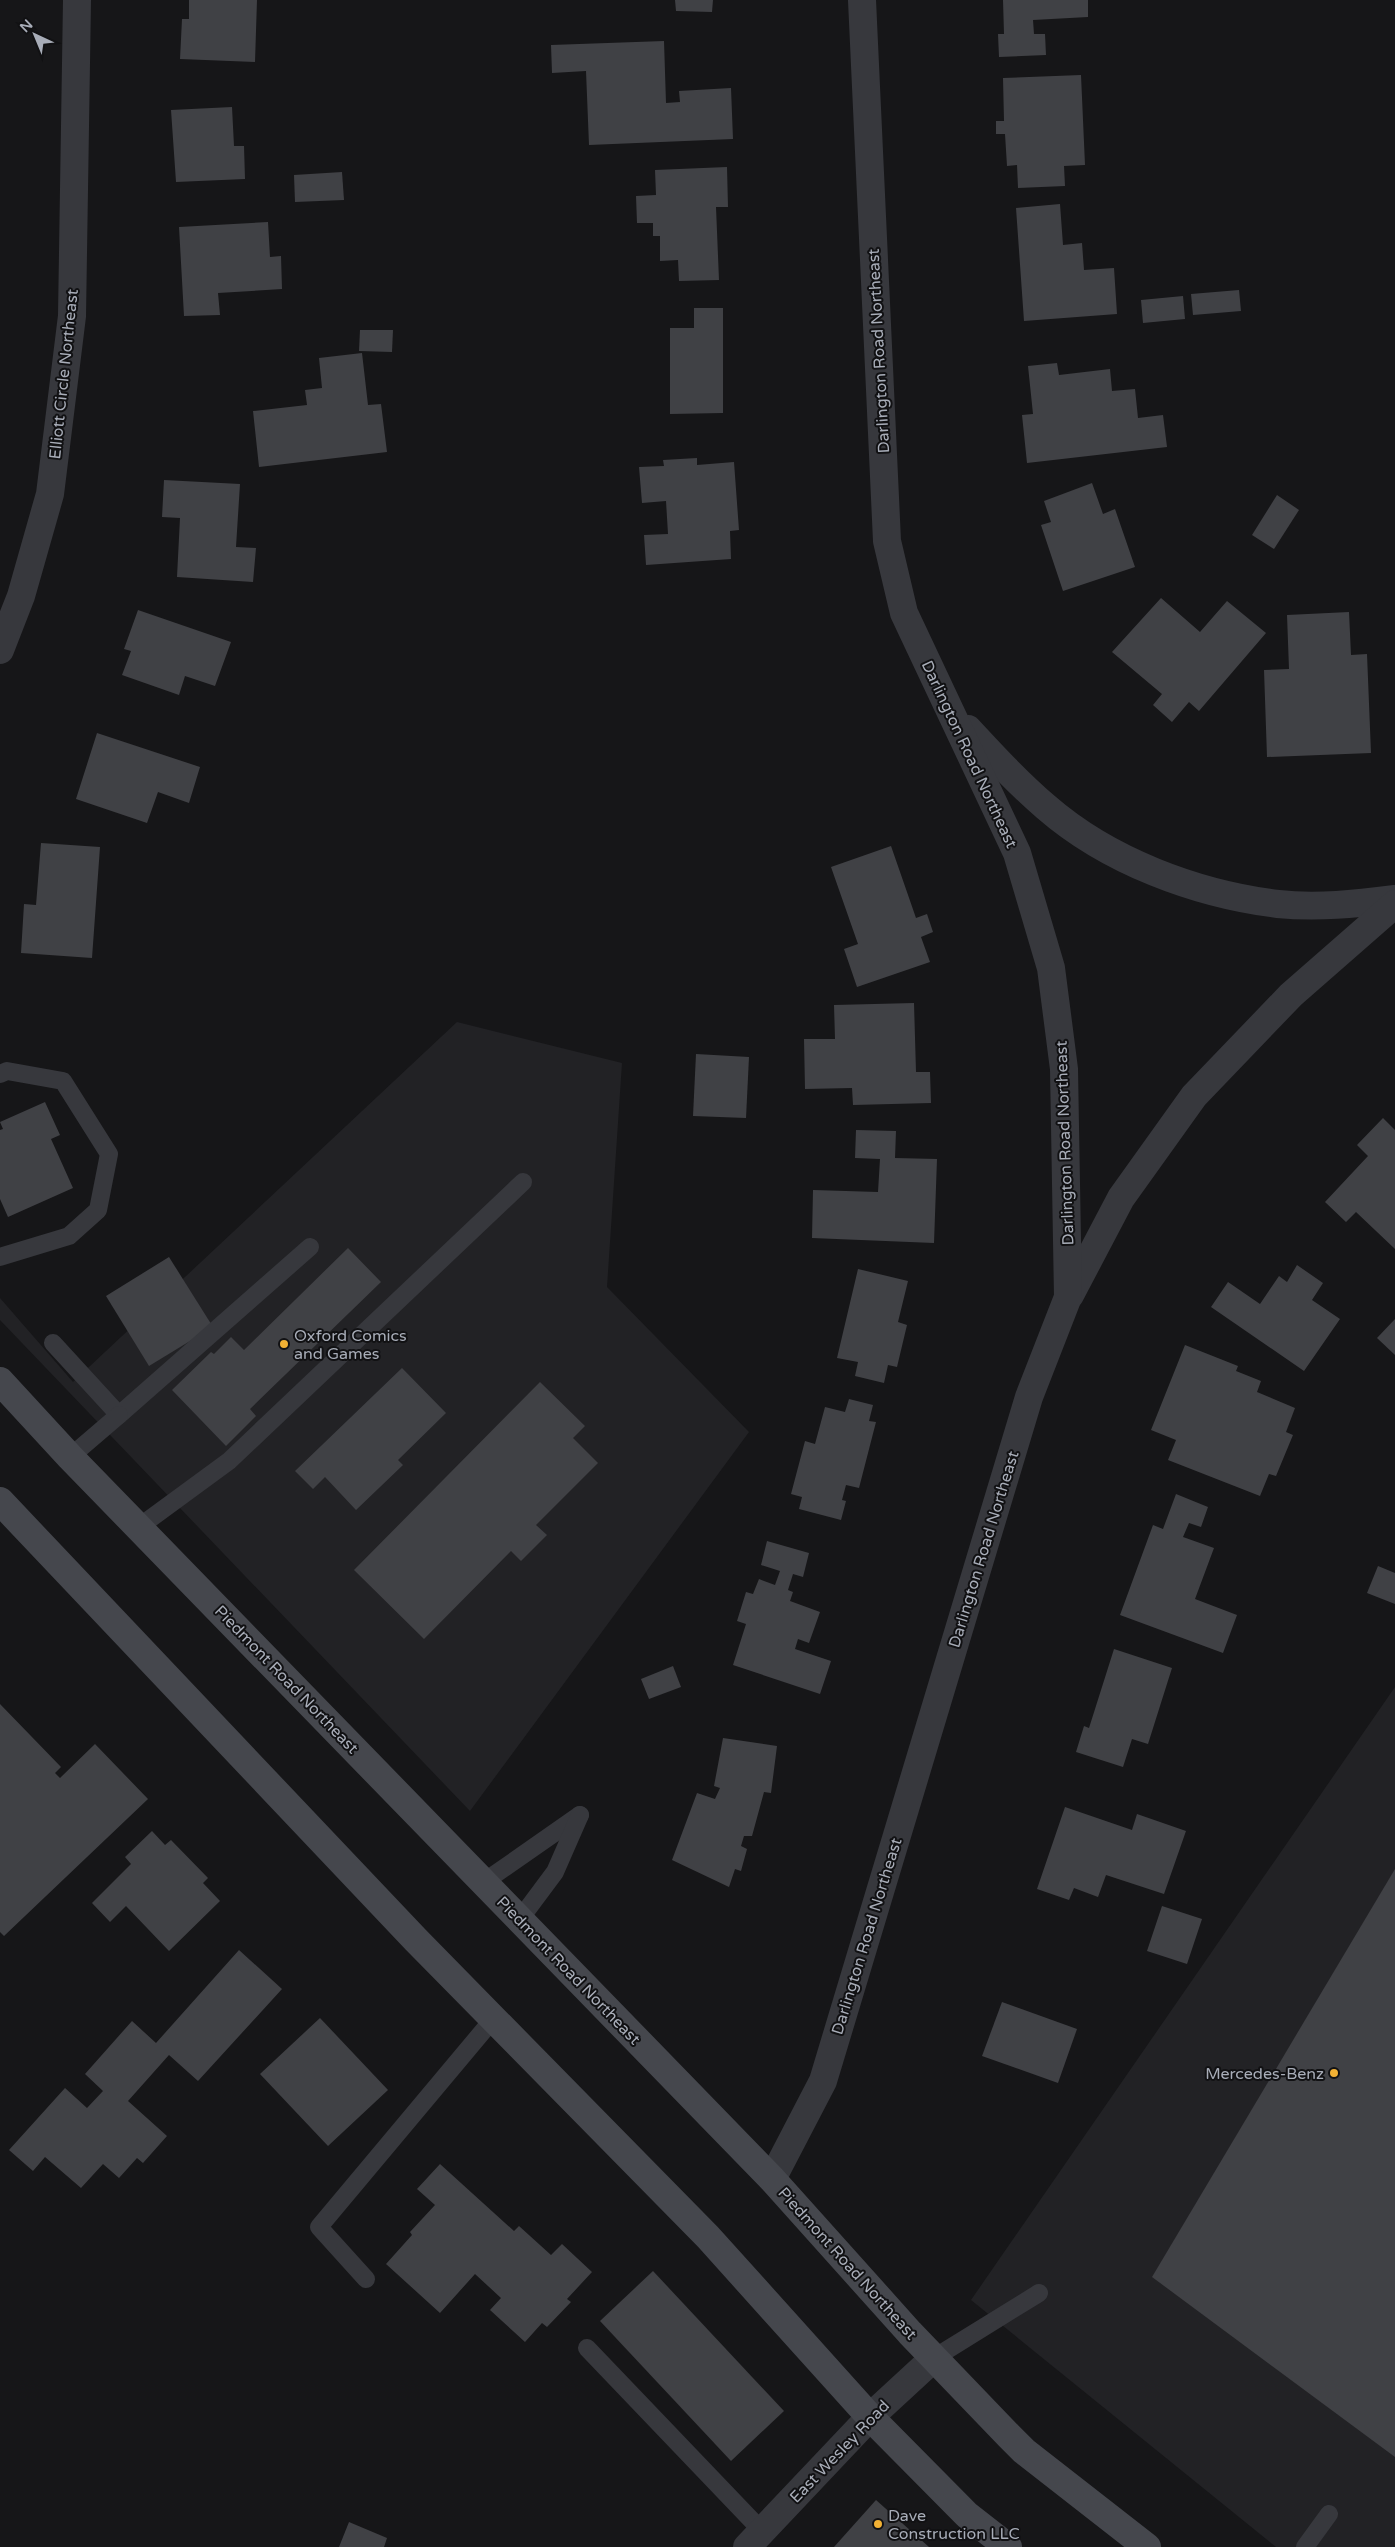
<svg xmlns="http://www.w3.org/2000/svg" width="1395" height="2547" font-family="'Varela Round',sans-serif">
	<rect width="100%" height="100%" fill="#161618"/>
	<g fill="#222225">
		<polygon points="457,1022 622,1063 607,1287 749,1432 470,1811 0,1320 0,1298 73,1382"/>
		<polygon points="1395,1687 1395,2547 1276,2547 971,2300"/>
	</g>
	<g fill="#404145">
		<polygon points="189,0 257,0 255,62 180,59 182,19 189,19"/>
		<polygon points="675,0 713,0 712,12 676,11"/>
		<polygon points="1003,0 1088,0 1088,17 1033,20 1034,34 1045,34 1046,55 999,57 998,34 1004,34"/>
		<polygon points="664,41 666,103 680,102 679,91 731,88 733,139 589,145 586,71 552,73 551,45"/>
		<polygon points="1081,75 1085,165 1064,166 1065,186 1018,188 1017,165 1007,166 1005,134 996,134 996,121 1004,121 1003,78"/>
		<polygon points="232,107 234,146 244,146 245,179 176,182 171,110"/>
		<polygon points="727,167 728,207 716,207 719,280 679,281 678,260 660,261 660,236 653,236 653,223 637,223 636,196 656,195 655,170"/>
		<polygon points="342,172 344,200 295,202 294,175"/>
		<polygon points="1060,204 1063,245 1082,243 1084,270 1114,268 1117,314 1024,321 1016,208"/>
		<polygon points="268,222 270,257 281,256 282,289 218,293 220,315 184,316 179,227"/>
		<polygon points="1239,290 1241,311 1193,315 1191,294"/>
		<polygon points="1183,296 1185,319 1143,323 1141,300"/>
		<polygon points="694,308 723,308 723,413 670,414 670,328 694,328"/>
		<polygon points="360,330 393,330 392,352 359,351"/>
		<polygon points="362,353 368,405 381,404 387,452 259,467 253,411 307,405 305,390 322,388 319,358"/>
		<polygon points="1057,363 1059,375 1110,369 1112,391 1135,389 1138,418 1163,415 1167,447 1027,463 1022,415 1033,414 1028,366"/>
		<polygon points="697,458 697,465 734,462 739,530 730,531 731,559 646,565 644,535 668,534 666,501 642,503 639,467 664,466 663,460"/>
		<polygon points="164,480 240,484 236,547 256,548 253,582 177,577 180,518 162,517"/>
		<polygon points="1092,483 1103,514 1115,509 1135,567 1063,591 1041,525 1051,522 1044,501"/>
		<polygon points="1277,495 1299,510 1274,549 1252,535"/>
		<polygon points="1161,598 1200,632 1227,601 1266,633 1199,711 1189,702 1172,722 1153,705 1162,694 1112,652"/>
		<polygon points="138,610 231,642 215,686 185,676 179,695 122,675 131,651 124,649"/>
		<polygon points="1349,612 1351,655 1367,654 1371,753 1267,757 1264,670 1289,669 1287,615"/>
		<polygon points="97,733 200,767 189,803 158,792 147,823 76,799"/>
		<polygon points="41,843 100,847 92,958 21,953 24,904 36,905"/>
		<polygon points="891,846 916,918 927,914 933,932 921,937 930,962 857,987 844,949 858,944 831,867"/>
		<polygon points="914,1003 916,1072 930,1072 931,1103 853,1105 852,1088 805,1089 804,1039 835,1039 834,1005"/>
		<polygon points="696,1054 749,1057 746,1118 693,1116"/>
		<polygon points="45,1102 60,1135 51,1139 73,1188 8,1217 0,1199 0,1130 3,1129 0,1122"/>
		<polygon points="1383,1118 1395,1130 1395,1249 1356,1212 1346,1222 1325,1202 1368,1156 1357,1145"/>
		<polygon points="856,1130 896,1131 895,1158 937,1159 934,1243 812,1238 813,1190 878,1192 880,1159 855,1158"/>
		<polygon points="348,1248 381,1282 250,1409 256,1416 226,1446 172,1390 211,1352 214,1354 231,1337 244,1350"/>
		<polygon points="169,1257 213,1327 149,1366 106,1296"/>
		<polygon points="1297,1265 1323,1283 1312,1300 1340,1319 1304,1371 1211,1307 1228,1282 1260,1304 1279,1276 1287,1282"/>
		<polygon points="858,1269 908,1281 898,1322 907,1325 897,1367 888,1365 884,1383 855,1376 858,1362 837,1358"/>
		<polygon points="1395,1319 1395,1355 1377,1338"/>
		<polygon points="1185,1345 1238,1366 1236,1371 1261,1381 1257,1392 1295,1408 1286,1432 1293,1435 1276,1476 1269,1474 1260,1496 1168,1460 1176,1440 1151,1430"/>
		<polygon points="402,1368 446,1413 398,1460 403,1465 356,1510 325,1477 313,1489 295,1471"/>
		<polygon points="540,1382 585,1426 573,1438 598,1463 536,1525 547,1535 521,1561 511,1551 424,1639 354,1570"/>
		<polygon points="849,1399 873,1405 869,1421 876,1422 859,1488 846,1485 842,1500 846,1501 841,1520 799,1509 802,1497 791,1494 805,1441 815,1444 825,1407 845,1412"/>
		<polygon points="1176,1494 1208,1507 1201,1527 1189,1523 1183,1537 1214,1548 1195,1599 1237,1615 1223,1653 1120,1615 1153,1525 1163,1529"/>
		<polygon points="767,1541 809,1553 803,1577 793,1574 788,1590 793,1592 790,1601 820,1612 809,1643 798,1639 795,1649 831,1661 820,1694 733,1665 746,1624 737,1621 746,1592 753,1594 759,1579 775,1585 780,1571 761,1565"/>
		<polygon points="1378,1566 1395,1573 1395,1604 1367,1593"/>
		<polygon points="1114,1649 1172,1668 1148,1744 1132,1739 1123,1767 1076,1752 1084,1726 1089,1728"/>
		<polygon points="673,1666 681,1687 649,1699 641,1679"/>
		<polygon points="0,1704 61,1767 55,1773 60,1778 95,1744 148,1799 4,1936 0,1932"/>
		<polygon points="723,1738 777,1746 771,1793 764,1792 752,1836 744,1836 741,1846 747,1849 741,1871 735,1869 729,1887 672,1860 697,1793 715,1799 720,1788 714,1786"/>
		<polygon points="1065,1807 1132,1830 1137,1814 1186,1831 1164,1894 1106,1875 1098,1897 1074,1888 1069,1900 1037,1889"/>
		<polygon points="152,1831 165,1845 171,1840 208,1878 203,1883 220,1901 169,1951 126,1906 110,1922 92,1903 131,1864 125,1857"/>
		<polygon points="1395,1869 1395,2457 1152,2277"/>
		<polygon points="1162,1906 1202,1919 1187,1964 1147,1951"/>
		<polygon points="239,1950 282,1989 198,2081 169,2055 128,2101 167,2136 143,2163 137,2158 119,2178 103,2164 81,2188 45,2157 33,2171 9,2150 65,2088 87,2108 103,2091 85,2074 132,2021 156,2043"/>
		<polygon points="1002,2002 1077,2029 1058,2083 982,2056"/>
		<polygon points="320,2018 388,2090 328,2146 260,2074"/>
		<polygon points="440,2164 514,2231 519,2226 551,2255 562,2244 592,2272 567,2299 571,2302 547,2327 542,2323 525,2342 490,2310 501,2298 475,2274 440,2313 386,2264 412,2235 410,2232 435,2205 417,2189"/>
		<polygon points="653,2271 784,2411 731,2461 600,2321"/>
		<polygon points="876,2500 929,2547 834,2547"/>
		<polygon points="349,2522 387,2538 384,2547 339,2547"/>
	</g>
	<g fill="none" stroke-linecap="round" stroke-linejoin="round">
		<g stroke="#37383d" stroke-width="18">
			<polyline points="0,1074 7,1071 63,1081 109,1154 98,1210 69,1236 0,1257"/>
			<polyline points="53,1343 119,1415 310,1247"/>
			<polyline points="70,1457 119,1415"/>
			<polyline points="139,1527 229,1461 523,1182"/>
			<polyline points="484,1882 580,1815"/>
			<polyline points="520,1919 555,1872 580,1815"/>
			<polyline points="366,2279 319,2227 494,2018"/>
			<polyline points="587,2348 762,2531"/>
			<polyline points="934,2358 1039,2293"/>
			<polyline points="1305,2547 1329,2514"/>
		</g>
		<g stroke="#37383d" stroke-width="28">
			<polyline points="0,650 21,596 50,494 72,316 77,0"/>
			<path d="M968,729c25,27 50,54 78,78 62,54 150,87 232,97 39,4 78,0 117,-5"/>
			<polyline points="1070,1295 1121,1198 1194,1096 1291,995 1395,904"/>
			<polyline points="772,2179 823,2081 1029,1397 1068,1297 1064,1069 1051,968 1017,853 904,613 887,541 862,0"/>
			<polyline points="747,2547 870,2417 934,2358"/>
		</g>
		<g stroke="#45474d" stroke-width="28">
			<polyline points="0,1381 70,1457 772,2179 910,2333 1009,2436 1024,2451 1147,2547"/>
			<polyline points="0,1501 416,1940 708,2237 870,2417 967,2515 1008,2547"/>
		</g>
	</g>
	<g fill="#f2b134" stroke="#111113" stroke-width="2">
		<circle cx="284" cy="1344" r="5"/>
		<circle cx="1334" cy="2073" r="5"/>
		<circle cx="878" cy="2524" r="5"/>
	</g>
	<g text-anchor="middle" stroke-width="4" stroke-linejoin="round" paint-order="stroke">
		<g font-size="16" fill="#a8adb8" stroke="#111113">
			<text transform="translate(878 351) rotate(-93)" y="6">Darlington Road Northeast</text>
			<text transform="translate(63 374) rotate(-84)" y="6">Elliott Circle Northeast</text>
			<text transform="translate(970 754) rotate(65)" y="6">Darlington Road Northeast</text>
			<text transform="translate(1064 1143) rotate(-92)" y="6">Darlington Road Northeast</text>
			<text transform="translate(983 1549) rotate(-73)" y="6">Darlington Road Northeast</text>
			<text transform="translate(287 1679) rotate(46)" y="6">Piedmont Road Northeast</text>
			<text transform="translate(866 1936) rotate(-73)" y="6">Darlington Road Northeast</text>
			<text transform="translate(569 1970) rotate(46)" y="6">Piedmont Road Northeast</text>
			<text transform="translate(848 2263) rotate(48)" y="6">Piedmont Road Northeast</text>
			<text transform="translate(839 2451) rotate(-46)" y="6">East Wesley Road</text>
		</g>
		<g font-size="16" fill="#a8adb8" stroke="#111113" text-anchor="start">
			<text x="294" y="1341">Oxford Comics<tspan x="294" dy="18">and Games</tspan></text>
			<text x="1324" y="2079" text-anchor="end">Mercedes-Benz</text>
			<text x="888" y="2521">Dave<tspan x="888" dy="18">Construction LLC</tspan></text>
		</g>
	</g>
	<g transform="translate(35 35) rotate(316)" stroke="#111113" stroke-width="4" paint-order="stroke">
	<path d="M0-4L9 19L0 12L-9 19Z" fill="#a8adb8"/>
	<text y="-8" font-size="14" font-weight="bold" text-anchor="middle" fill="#a8adb8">N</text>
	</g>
</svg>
